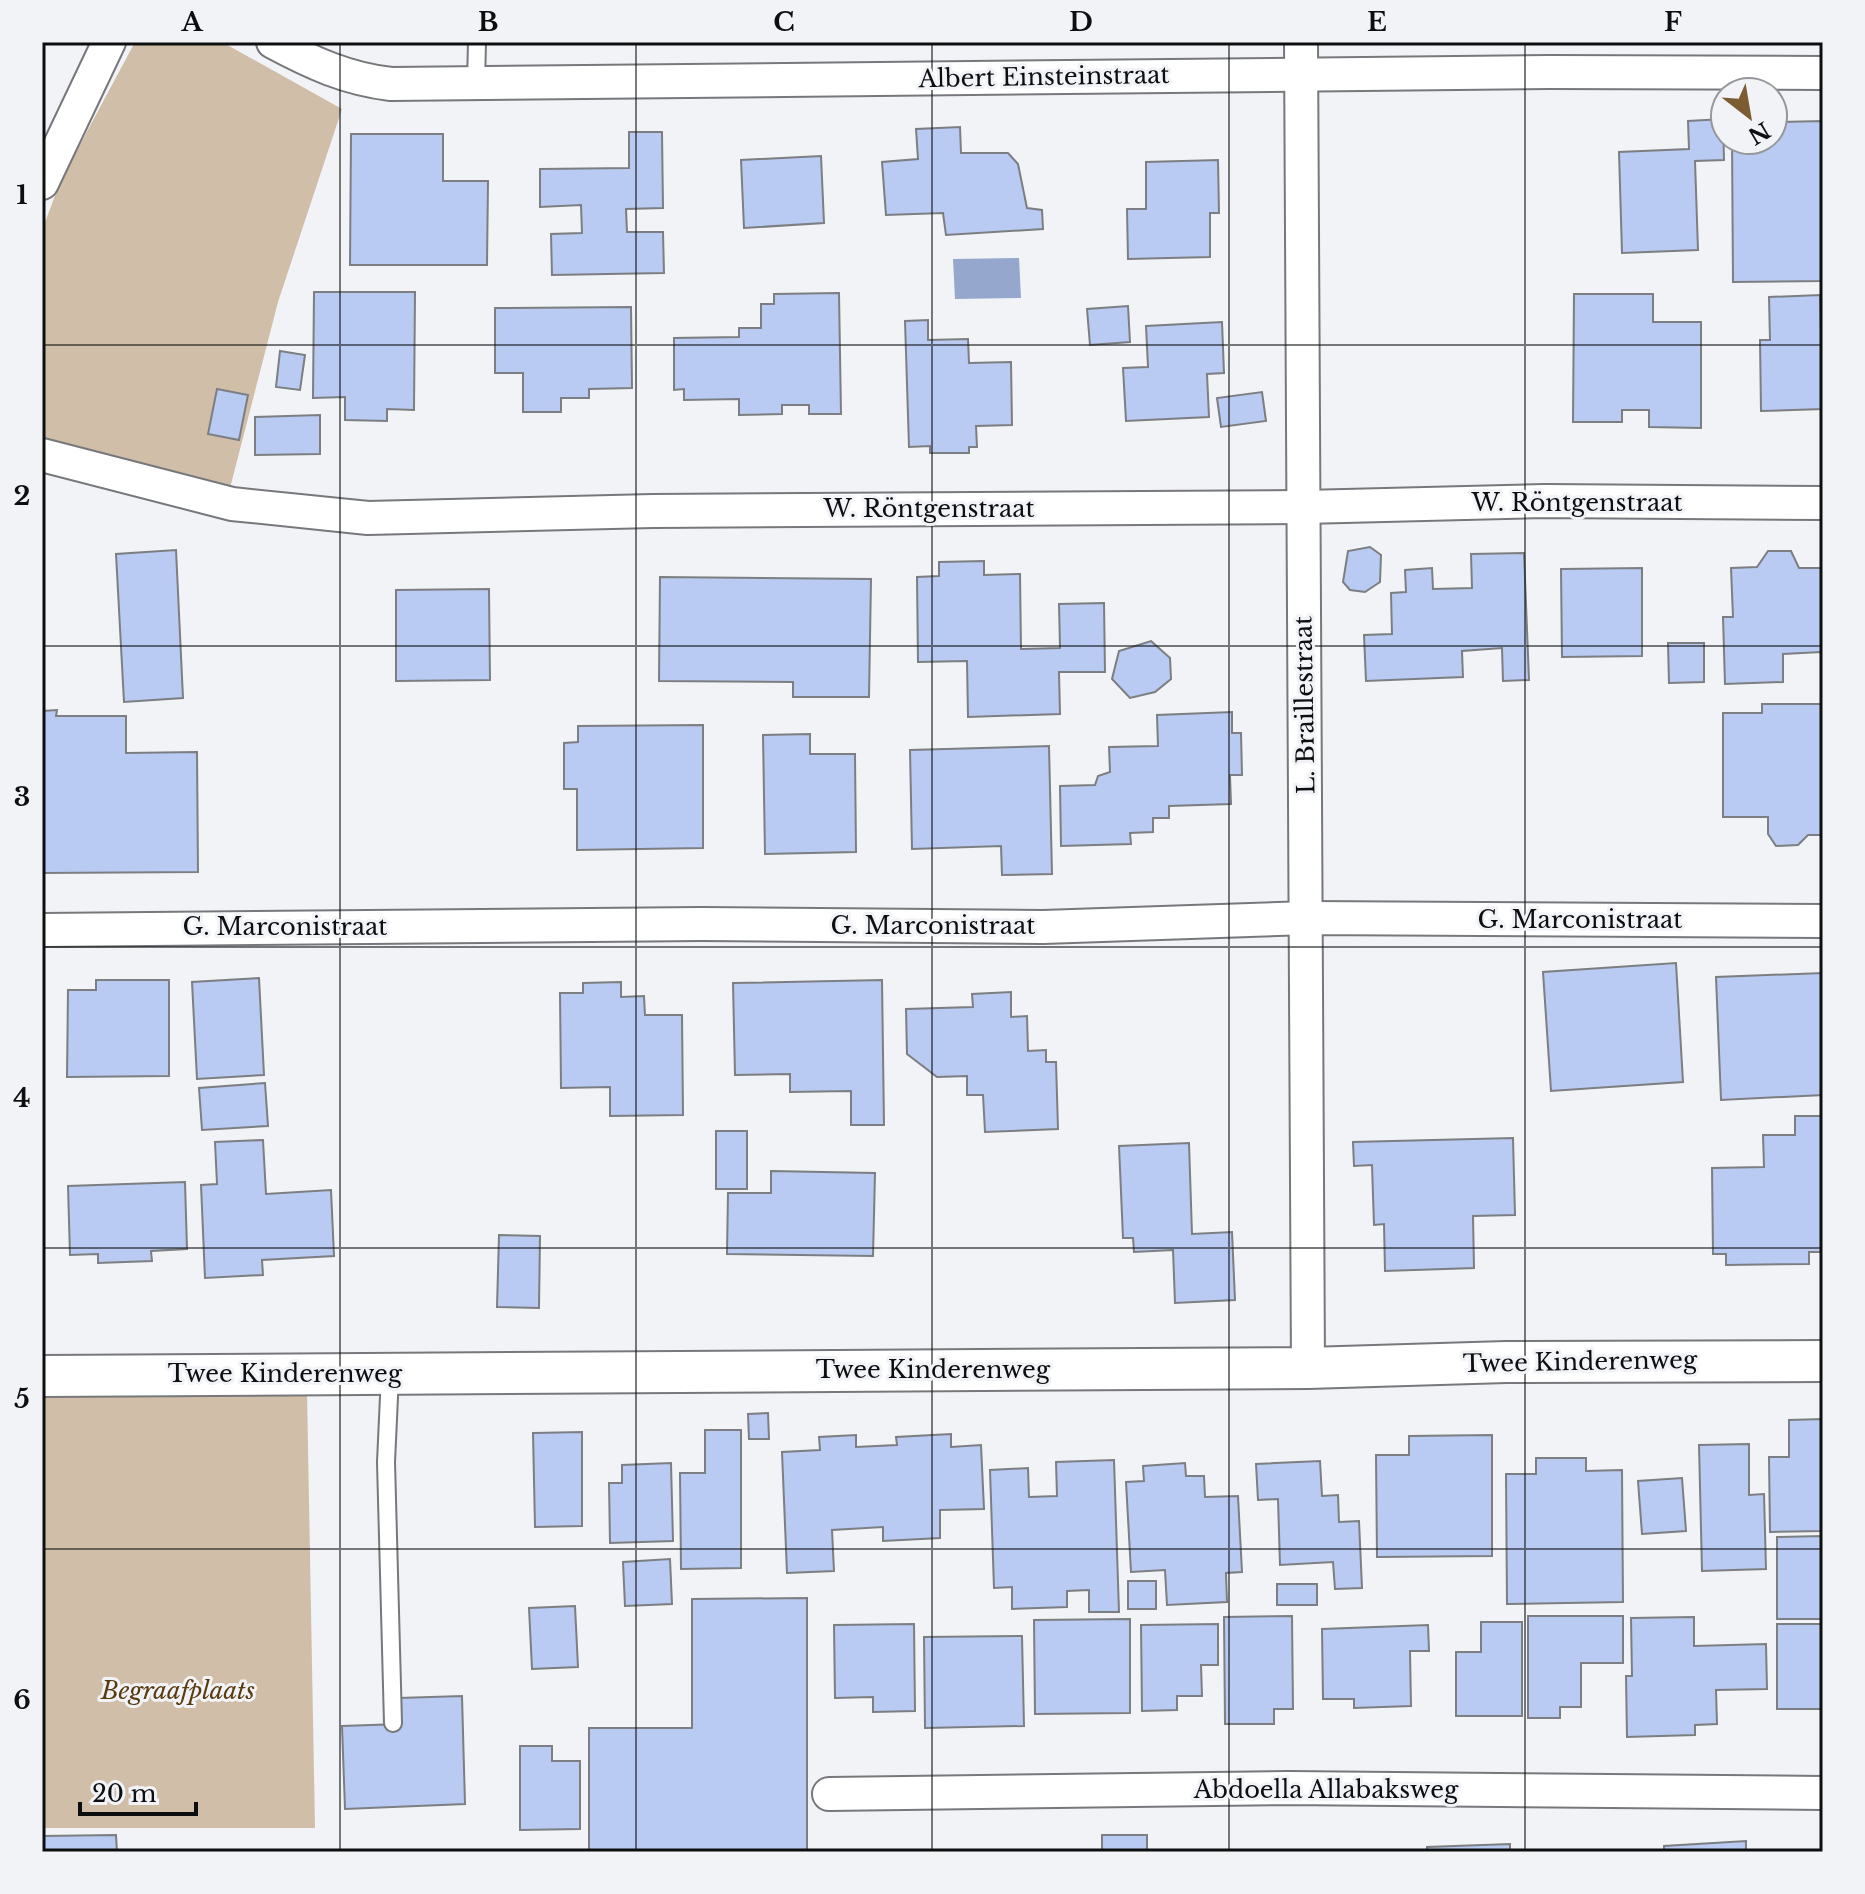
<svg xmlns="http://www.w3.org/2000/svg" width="1865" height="1894" font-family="'Libre Baskerville',serif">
	<rect width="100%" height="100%" fill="#f2f3f7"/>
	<g fill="#d0bea9">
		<polygon points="135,42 222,42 342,109 278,302 229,492 42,440 42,230 61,180"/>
		<polygon points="307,1392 315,1828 42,1828 42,1394"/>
	</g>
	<polygon fill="#95a7cc" points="1019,258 1021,298 955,299 953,259"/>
	<g fill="#b9cbf2" stroke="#7c7e81" stroke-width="2">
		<polygon points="1723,119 1724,160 1695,161 1698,250 1622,253 1619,152 1689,149 1688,121"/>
		<polygon points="1823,121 1823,281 1733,282 1732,140 1773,140 1773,122"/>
		<polygon points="960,127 961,153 1008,153 1018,164 1027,208 1042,210 1043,229 946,235 943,213 886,215 882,162 918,159 916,129"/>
		<polygon points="629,132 662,132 663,208 626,209 627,232 663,232 664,273 552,275 551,234 582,233 581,205 540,207 540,169 629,168"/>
		<polygon points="351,134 443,134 443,181 488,181 487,265 350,265"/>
		<polygon points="821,156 824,223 744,228 741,160"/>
		<polygon points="1218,160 1219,213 1210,213 1210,257 1128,259 1127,209 1146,209 1146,162"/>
		<polygon points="314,292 415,292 414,410 387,409 387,421 345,420 345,397 313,398"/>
		<polygon points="839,293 841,414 809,414 809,405 782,405 782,414 739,415 739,399 684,400 684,389 674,390 674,338 739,337 739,328 761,328 761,304 774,304 774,294"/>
		<polygon points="1574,294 1653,294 1653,322 1701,322 1701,428 1649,427 1649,410 1622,410 1622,422 1573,422"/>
		<polygon points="1820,295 1823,409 1761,411 1760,340 1770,340 1769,297"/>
		<polygon points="1128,306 1130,342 1090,345 1087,309"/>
		<polygon points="631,307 632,388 589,389 589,398 561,398 561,412 523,412 523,373 495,373 495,308"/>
		<polygon points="928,320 928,340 968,339 969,363 1011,362 1012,425 976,426 977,447 969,447 969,453 930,453 930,446 909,447 905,321"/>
		<polygon points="1222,322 1224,373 1207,374 1209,417 1126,421 1123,368 1148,367 1146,326"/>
		<polygon points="280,351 305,355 300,390 276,387"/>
		<polygon points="217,389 248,395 239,440 208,434"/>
		<polygon points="1262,392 1266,421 1221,427 1217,398"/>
		<polygon points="320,415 320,454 255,455 255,417"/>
		<polygon points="1370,547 1381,555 1380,582 1365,592 1350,590 1343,582 1348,551"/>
		<polygon points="176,550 183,698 124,702 116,554"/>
		<polygon points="1768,551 1791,551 1799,568 1823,568 1823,699 1821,652 1783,654 1783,682 1725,684 1723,617 1733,617 1731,568 1757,567"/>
		<polygon points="1524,553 1529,680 1503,681 1502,648 1462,651 1463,677 1366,681 1364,635 1392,634 1391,593 1406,592 1405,570 1432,568 1433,589 1472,588 1471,554"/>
		<polygon points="984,561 984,575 1020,574 1021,649 1060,648 1059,604 1104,603 1105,672 1059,672 1060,714 968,717 967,661 918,662 917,577 939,576 939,562"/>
		<polygon points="1642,568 1642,656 1562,657 1561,569"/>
		<polygon points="660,577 871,579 869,697 793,697 793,682 659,681"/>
		<polygon points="489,589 490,680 396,681 396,590"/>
		<polygon points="1151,641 1170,658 1171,679 1155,692 1130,698 1112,679 1119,651"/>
		<polygon points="1668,643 1704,643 1704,682 1669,683"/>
		<polygon points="1762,704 1823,704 1823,835 1808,835 1798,845 1776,846 1768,834 1768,817 1723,817 1723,713 1762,713"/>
		<polygon points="57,710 56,716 126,716 126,753 197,752 198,872 42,873 42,711"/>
		<polygon points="1232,712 1232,733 1241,733 1242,775 1230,775 1231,804 1169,806 1169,818 1153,818 1153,832 1130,833 1131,844 1061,846 1060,786 1095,785 1098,776 1110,772 1109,747 1158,746 1157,715"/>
		<polygon points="703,725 703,848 577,850 577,789 564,789 564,743 578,742 578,726"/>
		<polygon points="810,734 810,754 855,754 856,852 765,854 763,735"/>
		<polygon points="1049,746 1052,874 1002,875 1001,846 912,849 910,750"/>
		<polygon points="1676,963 1683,1082 1551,1091 1543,972"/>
		<polygon points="1823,973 1823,1095 1721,1100 1716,977"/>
		<polygon points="259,978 264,1075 197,1079 192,982"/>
		<polygon points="96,980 169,980 169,1076 67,1077 68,990 96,990"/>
		<polygon points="882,980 884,1125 851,1125 851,1091 790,1092 790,1074 735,1075 733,983"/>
		<polygon points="621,982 621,997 644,996 645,1015 682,1015 683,1115 610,1116 610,1087 561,1088 560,993 583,993 583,983"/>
		<polygon points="1011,992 1011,1017 1027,1016 1028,1051 1046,1050 1046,1062 1056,1062 1058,1129 985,1132 983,1095 967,1095 967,1076 937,1077 907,1054 906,1009 973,1007 972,994"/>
		<polygon points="265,1083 268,1126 202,1130 199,1088"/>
		<polygon points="1795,1116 1823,1116 1823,1252 1809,1252 1809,1264 1726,1265 1726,1254 1713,1254 1712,1168 1764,1167 1763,1135 1795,1135"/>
		<rect x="716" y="1131" width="31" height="58"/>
		<polygon points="1513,1138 1515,1215 1473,1216 1474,1268 1385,1271 1384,1224 1374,1225 1372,1165 1354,1166 1353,1142"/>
		<polygon points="263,1140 266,1194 331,1190 334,1256 262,1260 263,1275 205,1278 201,1185 217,1184 215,1142"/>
		<polygon points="1189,1143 1192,1234 1232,1232 1235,1300 1175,1303 1173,1250 1134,1252 1133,1238 1123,1238 1119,1146"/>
		<polygon points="771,1171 875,1173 873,1256 727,1254 728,1193 771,1193"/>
		<polygon points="185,1182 187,1249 151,1251 152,1261 98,1263 98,1254 70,1255 68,1186"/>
		<polygon points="499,1235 540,1236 539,1308 497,1307"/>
		<polygon points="768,1413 769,1439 749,1439 748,1414"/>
		<polygon points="1823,1419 1823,1531 1770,1532 1769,1457 1789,1457 1789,1420"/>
		<polygon points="705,1430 741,1430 741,1568 681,1569 680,1473 705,1473"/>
		<polygon points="582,1432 582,1526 535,1527 533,1433"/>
		<polygon points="951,1434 951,1447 981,1445 984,1509 940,1510 940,1538 883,1541 883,1527 832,1530 834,1571 787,1573 782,1452 820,1450 819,1437 856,1435 856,1447 897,1445 896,1437"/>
		<polygon points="1492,1435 1492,1556 1377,1557 1376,1455 1409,1455 1409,1436"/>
		<polygon points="1749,1444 1749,1495 1764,1494 1766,1569 1702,1571 1699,1445"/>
		<polygon points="1536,1458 1586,1458 1586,1471 1622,1470 1623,1602 1507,1604 1506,1474 1536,1474"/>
		<polygon points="1114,1460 1119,1612 1089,1612 1089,1590 1067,1591 1067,1607 1012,1609 1012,1587 994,1588 990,1470 1028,1468 1029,1497 1057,1496 1056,1462"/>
		<polygon points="1320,1461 1322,1496 1338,1495 1339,1522 1359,1521 1362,1588 1335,1589 1333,1562 1280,1565 1278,1499 1258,1500 1256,1464"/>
		<polygon points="671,1463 673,1541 610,1543 609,1483 622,1483 622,1465"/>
		<polygon points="1185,1463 1186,1476 1204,1476 1205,1497 1238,1496 1242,1572 1226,1573 1227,1602 1167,1605 1165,1570 1131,1572 1126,1482 1144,1481 1143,1466"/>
		<polygon points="1682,1478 1686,1531 1642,1534 1638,1481"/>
		<polygon points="1823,1536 1823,1619 1777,1619 1777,1537"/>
		<polygon points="670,1559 672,1604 625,1606 623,1562"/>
		<rect x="1128" y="1581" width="28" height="28"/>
		<rect x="1277" y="1584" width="40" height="21"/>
		<polygon points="807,1598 807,1852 589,1852 589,1728 692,1728 692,1599"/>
		<polygon points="575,1606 578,1667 532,1669 529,1608"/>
		<polygon points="1292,1616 1293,1709 1274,1709 1274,1724 1225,1724 1224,1617"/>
		<polygon points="1528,1616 1623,1616 1623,1663 1581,1663 1581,1707 1560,1707 1560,1718 1528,1718"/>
		<polygon points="1694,1617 1694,1646 1766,1644 1767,1689 1716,1690 1717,1724 1695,1725 1695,1735 1627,1737 1626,1676 1632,1676 1631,1618"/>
		<polygon points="1130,1619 1130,1713 1035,1714 1034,1620"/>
		<polygon points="1481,1622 1522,1622 1522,1716 1456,1716 1456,1652 1481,1652"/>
		<polygon points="914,1624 915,1711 873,1712 873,1697 835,1698 834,1625"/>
		<polygon points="1218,1624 1218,1665 1201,1665 1202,1696 1177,1696 1177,1710 1142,1711 1141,1625"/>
		<rect x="1777" y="1624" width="46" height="85"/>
		<polygon points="1428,1625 1429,1651 1410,1651 1411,1706 1354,1708 1354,1699 1323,1699 1322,1629"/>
		<polygon points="1022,1636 1024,1726 925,1728 924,1637"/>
		<polygon points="462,1696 465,1804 345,1809 342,1726 400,1724 399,1698"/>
		<polygon points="520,1746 552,1746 552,1761 580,1761 580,1829 520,1830"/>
		<polygon points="116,1835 117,1852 42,1852 42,1836"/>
		<rect x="1102" y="1835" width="45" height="17"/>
		<polygon points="1746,1841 1746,1852 1664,1852 1664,1846"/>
		<polygon points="1510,1844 1510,1852 1427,1852 1427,1847"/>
	</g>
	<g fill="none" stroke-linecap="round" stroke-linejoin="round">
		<g stroke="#76787b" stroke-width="20">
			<g id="service">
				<polyline points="476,83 477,42"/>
				<polyline points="390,1375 386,1462 393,1723"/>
			</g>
		</g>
		<g stroke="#76787b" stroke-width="36">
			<g id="minor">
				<path d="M273,42c39,21 74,37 118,42l1159,-12 273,1"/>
				<polyline points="1301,42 1308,1368"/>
				<polyline points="42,183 109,42"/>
				<polyline points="42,455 232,504 368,518 653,511 1304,507 1545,501 1823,503"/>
				<polyline points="42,930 701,924 1043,927 1308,918 1823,921"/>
				<polyline points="829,1794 1288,1788 1823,1793"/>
			</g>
		</g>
		<g stroke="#76787b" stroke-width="44">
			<polyline id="tertiary" points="42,1376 1308,1368 1506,1362 1823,1361"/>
		</g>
		<use href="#service" stroke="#fff" stroke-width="16"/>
		<use href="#minor" stroke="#fff" stroke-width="32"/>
		<use href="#tertiary" stroke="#fff" stroke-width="40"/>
	</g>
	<path fill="none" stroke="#0d0e0f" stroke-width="2" stroke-opacity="0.55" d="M340,42v1810M636,42v1810M932,42v1810M1229,42v1810M1525,42v1810M42,345h1781M42,646h1781M42,947h1781M42,1248h1781M42,1549h1781"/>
	<g text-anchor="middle" stroke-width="6" stroke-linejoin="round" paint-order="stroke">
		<g font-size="24" fill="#0d0e0f" stroke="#f2f3f7">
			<text transform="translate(1044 77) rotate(-1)" y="8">Albert Einsteinstraat</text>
			<text x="1577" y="511">W. Röntgenstraat</text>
			<text x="929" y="517">W. Röntgenstraat</text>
			<text transform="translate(1305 705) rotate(-91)" y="8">L. Braillestraat</text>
			<text x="1580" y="928">G. Marconistraat</text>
			<text x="933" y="934">G. Marconistraat</text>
			<text x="285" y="935">G. Marconistraat</text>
			<text transform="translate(1580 1362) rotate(-1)" y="8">Twee Kinderenweg</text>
			<text x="933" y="1378">Twee Kinderenweg</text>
			<text x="285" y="1382">Twee Kinderenweg</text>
			<text x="1326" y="1798">Abdoella Allabaksweg</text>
		</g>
		<g font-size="24" font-style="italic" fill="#583b0f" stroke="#f2f3f7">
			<text x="178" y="1699">Begraafplaats</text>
		</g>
	</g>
	<rect width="1865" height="1894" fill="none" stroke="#f2f3f7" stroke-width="88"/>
	<g transform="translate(1749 116) rotate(149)"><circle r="38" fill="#f2f3f7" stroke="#96979a" stroke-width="2"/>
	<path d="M0-6L14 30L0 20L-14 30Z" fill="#7c5c32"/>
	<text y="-12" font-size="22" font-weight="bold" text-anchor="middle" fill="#0d0e0f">N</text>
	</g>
	<path d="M80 1802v12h116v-12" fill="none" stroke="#0d0e0f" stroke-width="4"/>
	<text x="92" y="1802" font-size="24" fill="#0d0e0f" stroke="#f2f3f7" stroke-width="6" paint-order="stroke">20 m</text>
	<rect x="44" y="44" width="1777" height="1806" fill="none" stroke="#0d0e0f" stroke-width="3"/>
	<g font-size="26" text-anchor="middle" font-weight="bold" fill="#0d0e0f">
		<text x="192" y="31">A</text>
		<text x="488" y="31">B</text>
		<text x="784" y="31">C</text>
		<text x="1081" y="31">D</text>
		<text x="1377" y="31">E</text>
		<text x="1673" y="31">F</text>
		<text x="22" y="204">1</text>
		<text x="22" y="505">2</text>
		<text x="22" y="806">3</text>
		<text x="22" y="1107">4</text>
		<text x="22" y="1408">5</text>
		<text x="22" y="1709">6</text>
	</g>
</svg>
